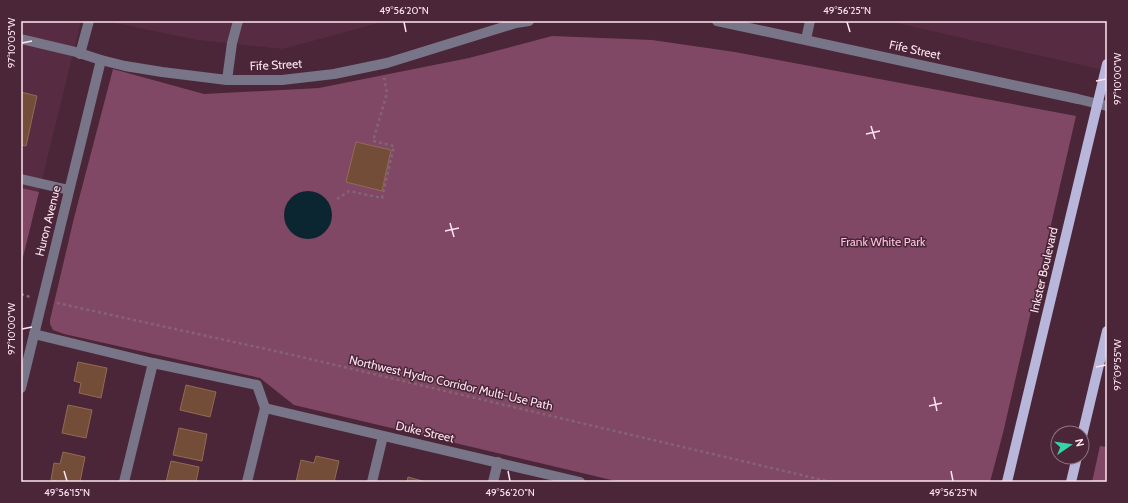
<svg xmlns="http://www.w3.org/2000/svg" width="1128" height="503" font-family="Cabin,sans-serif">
	<rect width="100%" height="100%" fill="#4a2638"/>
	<g fill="#572b41">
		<polygon points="21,21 81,21 39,192 21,188"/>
		<polygon points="106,21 386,21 283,49 197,40"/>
		<polygon points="888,21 1107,21 1107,71"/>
	</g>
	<g fill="#814865">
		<polygon points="552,36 652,40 735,52 1076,116 1003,433 990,482 620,482 294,405 260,378 64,334 53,330 50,324 50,320 74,218 113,69 204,94 319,88 469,58"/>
		<polygon points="21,188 39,192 21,265"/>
		<polygon points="1100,446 1107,447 1107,482 1092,482"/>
	</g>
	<circle fill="#0c2631" cx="308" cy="215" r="24"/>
	<g fill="#734d38" stroke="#936a54">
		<polygon points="21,92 37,96 26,146 21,145"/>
		<polygon points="356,142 391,150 382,191 346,182"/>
		<polygon points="78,362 107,368 101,398 79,393 81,383 74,381"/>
		<polygon points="186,385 216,392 210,417 180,410"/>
		<polygon points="68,405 92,410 86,438 62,433"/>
		<polygon points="179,428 207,434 202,461 173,455"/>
		<polygon points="63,452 85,457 80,482 61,482 51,480 54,463 60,464"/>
		<polygon points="316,456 339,461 334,482 296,482 301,460 314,463"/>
		<polygon points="171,461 199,467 196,482 166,482"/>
		<polygon points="408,477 426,482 407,482"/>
	</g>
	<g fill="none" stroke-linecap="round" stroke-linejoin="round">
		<g stroke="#846373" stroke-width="2.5" stroke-dasharray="3 3" stroke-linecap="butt">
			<polyline points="337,199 349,191 382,198 394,146 373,141 387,93 384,78"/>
			<polyline points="21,294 30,297"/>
			<polyline points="57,303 293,355 831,482"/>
		</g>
		<g stroke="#777587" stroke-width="10">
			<polyline points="717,21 1078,99 1107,106"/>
			<polyline points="21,39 76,52 101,60 125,66 162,72 227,80 282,80 334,74 387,63 516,23 529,21"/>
			<polyline points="806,39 810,21"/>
			<polyline points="80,54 89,21"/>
			<polyline points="227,80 232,43 238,21"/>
			<polyline points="21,179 69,190"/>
			<polyline points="34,334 153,363 124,482"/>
			<polyline points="153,363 257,385 265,408"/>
			<polyline points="21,388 101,60"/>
			<polyline points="265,408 580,482"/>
			<polyline points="247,482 265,408"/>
			<polyline points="372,482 383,436"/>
			<polyline points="493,482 498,462"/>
		</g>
		<g stroke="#b9b6db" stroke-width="10">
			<polyline points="1082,436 1107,331"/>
			<polyline points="1007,482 1107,64"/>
			<polyline points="1071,482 1077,457"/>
		</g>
	</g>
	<path fill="none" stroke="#fee5f0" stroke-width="1.5" d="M404,22l2,10M847,22l3,10M22,43l10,-2M1096,81l10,-2M871,126l4,13M866,134l14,-3M450,223l4,14M445,231l14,-3M22,329l10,-2M1096,367l10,-2M934,397l3,14M929,406l13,-3M64,471l3,10M508,471l2,10M951,471l2,10"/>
	<g text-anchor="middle" stroke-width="3" stroke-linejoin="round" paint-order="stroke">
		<g font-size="12" fill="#fee5f0" stroke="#4a2638">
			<text transform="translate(915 50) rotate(12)" y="4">Fife Street</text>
			<text transform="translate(276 65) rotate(-3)" y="4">Fife Street</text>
			<text transform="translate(48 221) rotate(-76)" y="4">Huron Avenue</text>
			<text transform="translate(1044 270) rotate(-77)" y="4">Inkster Boulevard</text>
			<text transform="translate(451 383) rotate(13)" y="4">Northwest Hydro Corridor Multi-Use Path</text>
			<text transform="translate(425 432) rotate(13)" y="4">Duke Street</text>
		</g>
		<g font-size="12" fill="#fdc2dd" stroke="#4a2638">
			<text x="883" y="246">Frank White Park</text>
		</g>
	</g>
	<rect width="1128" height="503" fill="none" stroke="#4a2638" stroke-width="44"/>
	<g transform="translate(1070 445) rotate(77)"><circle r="19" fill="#4a2638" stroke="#927282"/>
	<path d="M0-3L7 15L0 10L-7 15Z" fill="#33d4a8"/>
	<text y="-6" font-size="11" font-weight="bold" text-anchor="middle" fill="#fee5f0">N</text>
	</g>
	<rect x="22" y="22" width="1084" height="459" fill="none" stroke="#fee5f0" stroke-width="1.5"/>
	<g font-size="10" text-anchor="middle" fill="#fee5f0">
		<text x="404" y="14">49°56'20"N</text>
		<text x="847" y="14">49°56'25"N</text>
		<text transform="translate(11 43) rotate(-90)" y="4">97°10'05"W</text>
		<text transform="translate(1117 79) rotate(-90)" y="4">97°10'00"W</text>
		<text transform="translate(11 329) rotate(-90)" y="4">97°10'00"W</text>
		<text transform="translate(1117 365) rotate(-90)" y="4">97°09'55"W</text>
		<text x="67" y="496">49°56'15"N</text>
		<text x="510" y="496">49°56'20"N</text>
		<text x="953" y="496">49°56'25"N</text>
	</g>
</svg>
